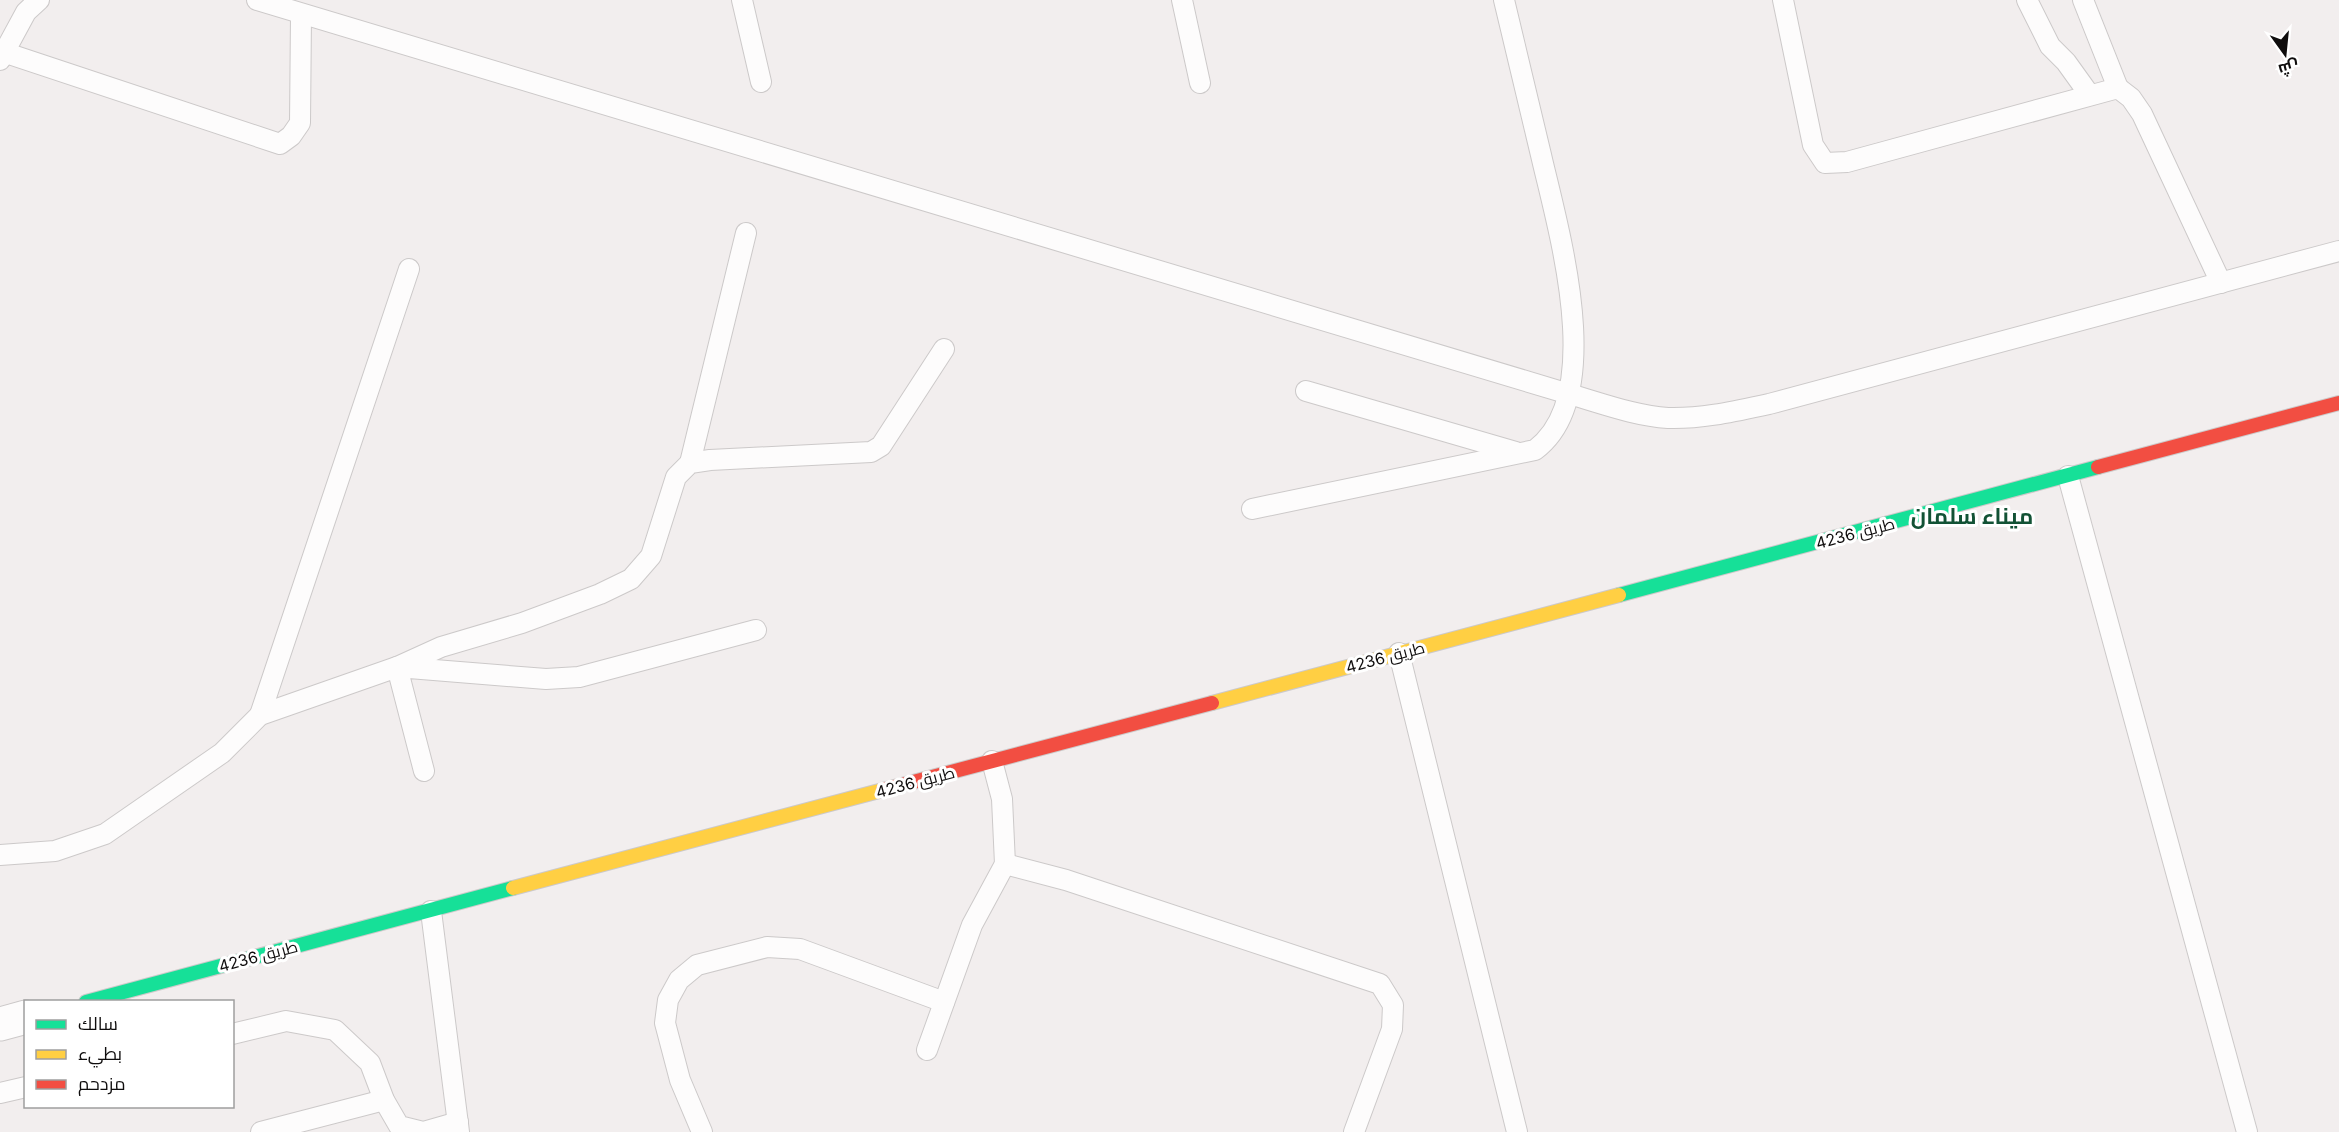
<svg xmlns="http://www.w3.org/2000/svg" width="2339" height="1132" font-family="Inter,Cairo,sans-serif">
	<rect width="100%" height="100%" fill="#f2eeee"/>
	<g fill="none" stroke-linecap="round" stroke-linejoin="round">
		<g stroke="#ccc9c9" stroke-width="22">
			<g id="lane">
				<path d="M257,0l1312,394c32,9 66,22 99,24 34,1 68,-7 101,-14l570,-153"/>
				<polyline points="742,0 761,82"/>
				<polyline points="1182,0 1200,83"/>
				<polyline points="1783,0 1813,145 1825,163 1847,162 2118,88 2131,98 2142,114 2221,283"/>
				<polyline points="2027,0 2050,46 2066,62 2089,94"/>
				<polyline points="2083,0 2118,88"/>
				<polyline points="3,52 280,144 291,136 300,123 301,15"/>
				<polyline points="0,60 26,12 39,0"/>
				<polyline points="1306,391 1516,452"/>
				<polyline points="690,463 746,233"/>
				<polyline points="2068,476 2247,1132"/>
				<path d="M1252,509l283,-59c73,-54 23,-221 6,-295 -12,-52 -25,-103 -37,-155"/>
				<polyline points="1399,653 1517,1132"/>
				<polyline points="260,715 409,269"/>
				<polyline points="992,761 1002,799 1005,864"/>
				<polyline points="424,771 397,667 546,679 579,677 756,630"/>
				<polyline points="0,855 55,851 105,834 222,753 260,715 397,667 441,647 522,623 600,594 631,579 651,556 676,477 690,463 710,460 871,452 881,446 944,349"/>
				<polyline points="431,911 459,1132"/>
				<polyline points="232,1034 286,1021 335,1030 370,1063 384,1100 399,1126 423,1132 458,1122"/>
				<polyline points="927,1050 972,925 1005,864 1066,880 1380,984 1393,1005 1392,1029 1354,1132"/>
				<polyline points="0,1093 26,1087"/>
				<polyline points="261,1132 384,1100"/>
				<polyline points="702,1132 680,1080 665,1023 668,1000 679,980 697,965 767,947 800,949 944,1002"/>
			</g>
		</g>
		<g stroke="#ccc9c9" stroke-width="35">
			<polyline id="street" points="0,1024 26,1017"/>
		</g>
		<g stroke="#ccc9c9" stroke-width="16">
			<g id="fast">
				<polyline points="1619,595 2098,467"/>
				<polyline points="86,1002 513,888"/>
			</g>
		</g>
		<g stroke="#ccc9c9" stroke-width="16">
			<g id="slow">
				<polyline points="1212,703 1619,595"/>
				<polyline points="513,888 883,790"/>
			</g>
		</g>
		<g stroke="#ccc9c9" stroke-width="16">
			<g id="jam">
				<polyline points="2098,467 2339,403"/>
				<polyline points="883,790 1212,703"/>
			</g>
		</g>
		<use href="#lane" stroke="#fdfcfc" stroke-width="20"/>
		<use href="#street" stroke="#fdfcfc" stroke-width="33"/>
		<use href="#fast" stroke="#16e098" stroke-width="14"/>
		<use href="#slow" stroke="#ffcf43" stroke-width="14"/>
		<use href="#jam" stroke="#f24e42" stroke-width="14"/>
	</g>
	<g text-anchor="middle" stroke-width="6" stroke-linejoin="round" paint-order="stroke">
		<g font-size="16" fill="#0f0d0d" stroke="#fff">
			<text transform="translate(1855 533) rotate(-15)" y="6">طريق 4236</text>
			<text transform="translate(1385 657) rotate(-15)" y="6">طريق 4236</text>
			<text transform="translate(915 782) rotate(-15)" y="6">طريق 4236</text>
			<text transform="translate(258 956) rotate(-15)" y="6">طريق 4236</text>
		</g>
		<g font-size="22" font-weight="bold" fill="#125235" stroke="#fff">
			<text x="1972" y="524">ميناء سلمان</text>
		</g>
	</g>
	<rect x="24" y="1000" width="210" height="108" fill="#ffffff" stroke="#9f9e9e" stroke-width="1.5"/>
	<rect x="36" y="1020" width="30" height="9" fill="#16e098" stroke="#9f9e9e" stroke-width="1.5"/>
	<text x="78" y="1030" font-size="18" fill="#0f0d0d">سالك</text>
	<rect x="36" y="1050" width="30" height="9" fill="#ffcf43" stroke="#9f9e9e" stroke-width="1.5"/>
	<text x="78" y="1060" font-size="18" fill="#0f0d0d">بطيء</text>
	<rect x="36" y="1080" width="30" height="9" fill="#f24e42" stroke="#9f9e9e" stroke-width="1.5"/>
	<text x="78" y="1090" font-size="18" fill="#0f0d0d">مزدحم</text>
	<g transform="translate(2285 54) rotate(165)" stroke="#ffffff" stroke-width="4.5" paint-order="stroke">
	<path d="M0-4.5L10 22L0 15L-10 22Z" fill="#0f0d0d"/>
	<text y="-9" font-size="16" font-weight="bold" text-anchor="middle" fill="#0f0d0d">ش</text>
	</g>
</svg>
